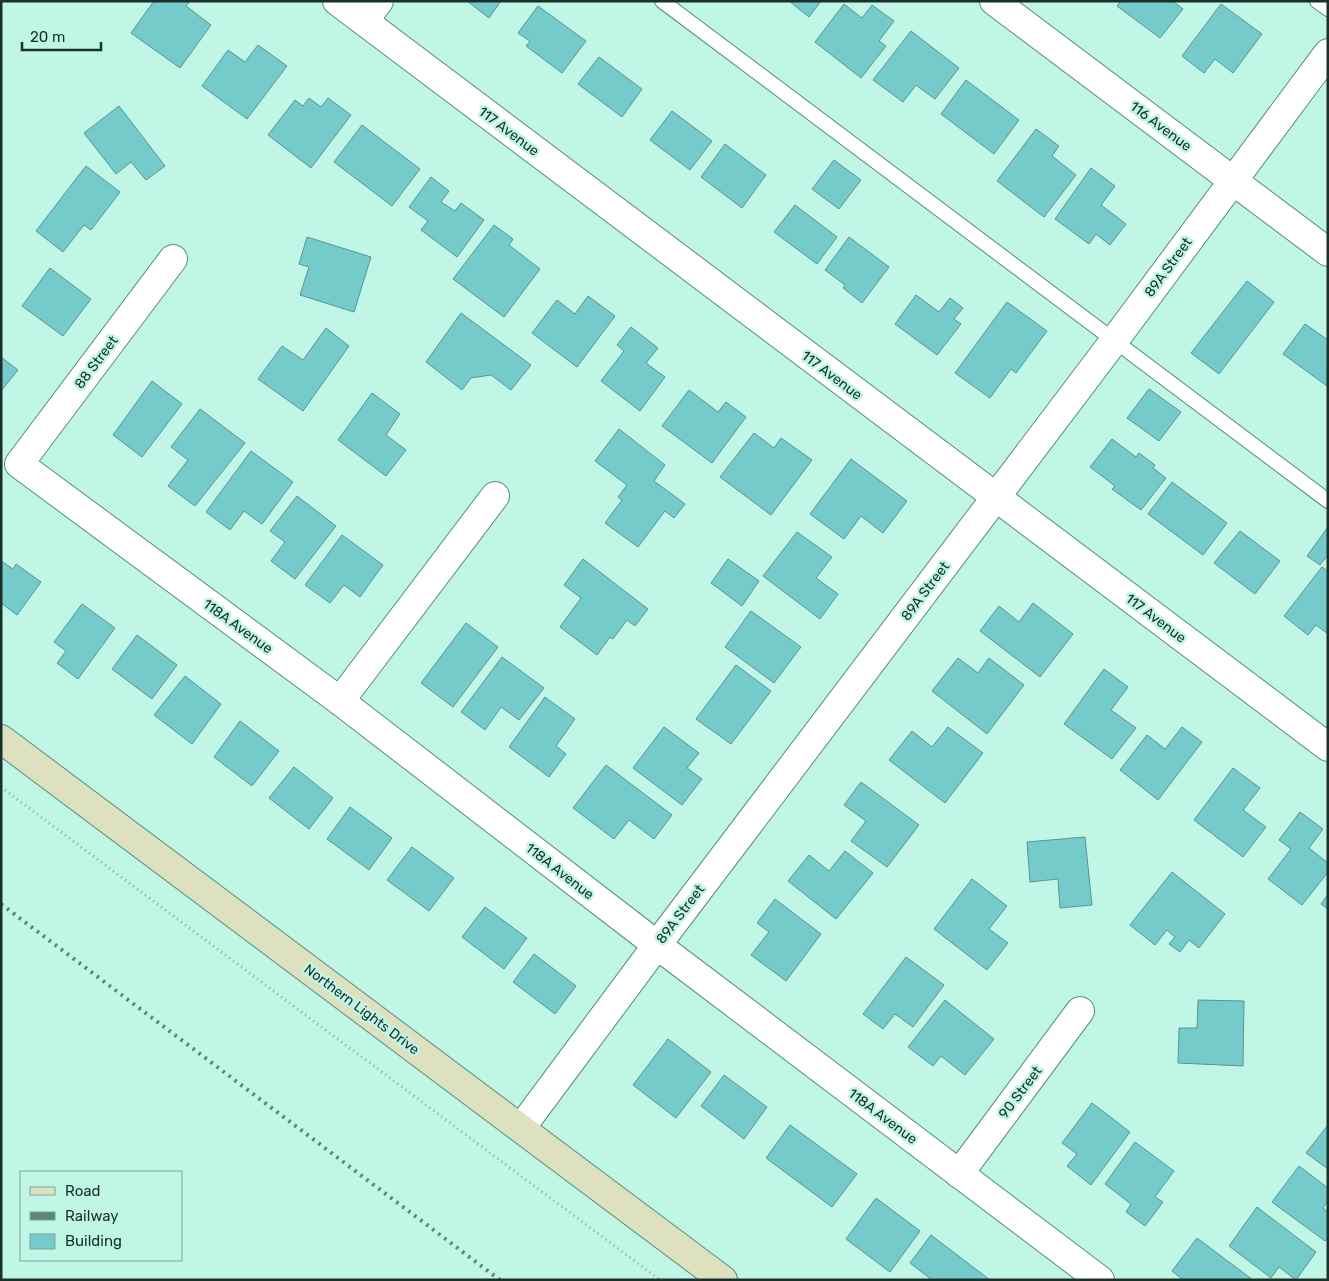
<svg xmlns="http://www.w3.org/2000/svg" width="1329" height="1281" font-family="Rubik,sans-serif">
	<rect width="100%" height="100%" fill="#bff6e6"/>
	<g fill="#75caca" stroke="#5c9494">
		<polygon points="154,1 190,1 186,6 211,25 180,68 131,33"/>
		<polygon points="467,1 501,1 489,18"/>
		<polygon points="789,1 821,1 809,17"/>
		<polygon points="1121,1 1173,1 1183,9 1160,38 1117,6"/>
		<polygon points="844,4 862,18 872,5 894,21 879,41 886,46 861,78 815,42"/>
		<polygon points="1221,4 1262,34 1233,73 1215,59 1204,73 1182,56"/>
		<polygon points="538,6 586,41 562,73 526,46 530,41 518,33"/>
		<polygon points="911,31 959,68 935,99 916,85 903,102 873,80"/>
		<polygon points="258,45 287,66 247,119 202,86 228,50 245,62"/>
		<polygon points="599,57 642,89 622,117 578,84"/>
		<polygon points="966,80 1019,120 994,154 941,114"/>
		<polygon points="309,98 321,107 328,98 351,115 311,168 268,135 295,100 303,106"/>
		<polygon points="119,106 165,166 146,180 131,162 116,174 84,133"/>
		<polygon points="672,111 712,141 690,170 650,140"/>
		<polygon points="362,125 420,169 392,206 334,162"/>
		<polygon points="1036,129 1059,146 1052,156 1076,175 1044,217 997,181"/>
		<polygon points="725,144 766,175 742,208 701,177"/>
		<polygon points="834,160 861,180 839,209 812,189"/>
		<polygon points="86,166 120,192 91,230 84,225 63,252 36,231"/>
		<polygon points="1091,168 1115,186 1101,205 1126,224 1110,245 1096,234 1089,244 1055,219"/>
		<polygon points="431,177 449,191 441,202 455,211 461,203 484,220 457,257 421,230 428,221 409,207"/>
		<polygon points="795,205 837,237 817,264 774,232"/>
		<polygon points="494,225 513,239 509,245 540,269 504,317 453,279"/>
		<polygon points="307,237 371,257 354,312 300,295 309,267 299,264"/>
		<polygon points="849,237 889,267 862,303 843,288 845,285 825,270"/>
		<polygon points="50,268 91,299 63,336 22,306"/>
		<polygon points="1247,281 1274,302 1219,374 1191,353"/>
		<polygon points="916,295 939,312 950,298 963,308 954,319 961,324 937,355 895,324"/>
		<polygon points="588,296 615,316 577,367 532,333 557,300 575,314"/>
		<polygon points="1007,302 1047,331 1016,373 1011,369 990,398 955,373"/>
		<polygon points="461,313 531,365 511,390 491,375 471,378 462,390 426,362"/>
		<polygon points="1305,324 1328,340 1327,386 1283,354"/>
		<polygon points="631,327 658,348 646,363 665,377 640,411 601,381 624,351 617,345"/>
		<polygon points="326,328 349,346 303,411 258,379 282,346 303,360"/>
		<polygon points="1,357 18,370 1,391"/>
		<polygon points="152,381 182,404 142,457 113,435"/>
		<polygon points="1149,389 1181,412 1159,441 1127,418"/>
		<polygon points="689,390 718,412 726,402 746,417 712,463 662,426"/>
		<polygon points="372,393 400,414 386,435 406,450 386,476 338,440"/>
		<polygon points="200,409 245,443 195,506 168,486 188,460 171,447"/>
		<polygon points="619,429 665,465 654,481 685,504 674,518 665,511 638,547 605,523 622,500 618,497 627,485 595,461"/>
		<polygon points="754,433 774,448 781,438 812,460 771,515 720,477"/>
		<polygon points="1112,439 1136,457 1139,453 1155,465 1153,468 1166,478 1141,510 1112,489 1115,486 1090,467"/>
		<polygon points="251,451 293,482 262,524 244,511 230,530 206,512"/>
		<polygon points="851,459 907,501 883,533 861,516 844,539 810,514"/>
		<polygon points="1172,482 1227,523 1203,555 1148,514"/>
		<polygon points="297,496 336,526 295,579 271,561 285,542 270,531"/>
		<polygon points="1328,527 1328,555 1320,565 1307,556"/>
		<polygon points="1240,531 1280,561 1255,594 1214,563"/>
		<polygon points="797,532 832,557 816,578 838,594 820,619 763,576"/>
		<polygon points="342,535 383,565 360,597 344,585 330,603 305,585"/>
		<polygon points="583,559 648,609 635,626 627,620 613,639 610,637 597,655 560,627 581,598 564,585"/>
		<polygon points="728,559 759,581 742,606 711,583"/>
		<polygon points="1,561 13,569 16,564 41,582 17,615 1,603"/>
		<polygon points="1322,567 1328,571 1328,634 1316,625 1308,635 1284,616"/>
		<polygon points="1033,603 1073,634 1040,677 980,631 999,606 1019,622"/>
		<polygon points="82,604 115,628 78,679 57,663 66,651 54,642"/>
		<polygon points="751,611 801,647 774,683 725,647"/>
		<polygon points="466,623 498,647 453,707 421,683"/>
		<polygon points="137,635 177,665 152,699 112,669"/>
		<polygon points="502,657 544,688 519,720 501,707 485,730 461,712"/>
		<polygon points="958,658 978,673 989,658 1024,685 987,734 932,691"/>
		<polygon points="736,665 771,691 731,744 696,719"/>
		<polygon points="1104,669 1128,687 1111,710 1136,728 1112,759 1064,724"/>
		<polygon points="185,676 221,704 192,744 154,715"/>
		<polygon points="545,697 575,719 556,746 566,754 549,777 509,747"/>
		<polygon points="240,721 279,751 252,786 214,757"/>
		<polygon points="664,727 699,753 687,768 702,779 682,805 633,768"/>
		<polygon points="948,727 983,753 945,803 889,760 912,731 932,747"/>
		<polygon points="1182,727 1202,742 1158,800 1120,770 1147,735 1165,749"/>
		<polygon points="606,765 672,815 654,839 629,820 614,839 573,808"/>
		<polygon points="294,767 333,798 309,829 269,798"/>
		<polygon points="1233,768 1260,788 1243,810 1266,827 1243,857 1194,820"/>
		<polygon points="861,782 919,825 887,867 851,841 866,821 844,805"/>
		<polygon points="350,807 392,838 369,870 327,839"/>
		<polygon points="1300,812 1323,829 1309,848 1328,863 1328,872 1302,905 1268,879 1291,849 1279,840"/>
		<polygon points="1085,837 1092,905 1060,908 1058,879 1030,882 1027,842"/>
		<polygon points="412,847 454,878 429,911 387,880"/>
		<polygon points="845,851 873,873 836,919 788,881 809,855 829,871"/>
		<polygon points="1172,872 1225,914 1199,948 1189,940 1180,952 1169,944 1175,937 1167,930 1155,945 1130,925"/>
		<polygon points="972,879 1007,906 989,929 1008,943 987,970 934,929"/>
		<polygon points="1328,894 1328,909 1321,904"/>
		<polygon points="775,899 821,934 786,981 751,955 769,932 757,923"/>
		<polygon points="485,907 527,938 504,969 462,937"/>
		<polygon points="534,954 576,986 555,1014 513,982"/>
		<polygon points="906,957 944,985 913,1027 895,1014 883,1029 863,1014"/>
		<polygon points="945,1000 994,1039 965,1075 941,1056 933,1066 908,1047"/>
		<polygon points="1198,1000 1244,1001 1243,1066 1178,1063 1179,1028 1197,1028"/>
		<polygon points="668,1039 711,1072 676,1118 633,1085"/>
		<polygon points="724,1075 767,1107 744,1139 701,1106"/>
		<polygon points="1092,1103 1130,1132 1091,1185 1067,1166 1077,1154 1062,1143"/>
		<polygon points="790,1125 857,1174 832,1207 766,1158"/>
		<polygon points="1328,1125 1328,1169 1306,1153"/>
		<polygon points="1135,1142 1174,1171 1155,1197 1163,1202 1145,1226 1126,1212 1131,1204 1105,1184"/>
		<polygon points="1299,1166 1328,1188 1328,1201 1323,1208 1328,1212 1328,1238 1325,1241 1272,1202"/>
		<polygon points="876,1198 920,1231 890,1272 846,1239"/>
		<polygon points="1257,1207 1316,1252 1296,1280 1279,1267 1271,1278 1229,1246"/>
		<polygon points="931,1235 990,1280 932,1280 910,1263"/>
		<polygon points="1197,1238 1253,1280 1183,1280 1172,1271"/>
	</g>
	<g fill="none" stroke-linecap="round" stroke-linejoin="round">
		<g stroke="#598c7f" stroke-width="16">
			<g id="lane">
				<polyline points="662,1 1328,501"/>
				<polyline points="1317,1 1328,9"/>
			</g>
		</g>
		<g stroke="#598c7f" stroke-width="30">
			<g id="street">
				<polyline points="337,1 1328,747"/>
				<polyline points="994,1 1328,252"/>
				<polyline points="364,21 379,1"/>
				<polyline points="173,259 19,464 340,701 657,945 1100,1280"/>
				<polyline points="340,701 495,496"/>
				<polyline points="521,1128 657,945 1114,341 1328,53"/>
				<polyline points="959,1174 1080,1011"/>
			</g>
		</g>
		<g stroke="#598c7f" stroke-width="30">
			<polyline id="secondary" points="1,739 723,1280"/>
		</g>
		<polyline stroke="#82ada0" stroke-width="3" stroke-dasharray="1 4" stroke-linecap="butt" points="1,787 660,1280"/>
		<use href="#lane" stroke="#fff" stroke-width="14"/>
		<use href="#street" stroke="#fff" stroke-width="28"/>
		<use href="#secondary" stroke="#dee1c0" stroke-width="28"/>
		<polyline stroke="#60847a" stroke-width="4" stroke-dasharray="2.5 5" stroke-linecap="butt" points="1,904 500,1280"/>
	</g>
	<g text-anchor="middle" stroke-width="5" stroke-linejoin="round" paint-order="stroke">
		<g font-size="14" fill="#1a302a" stroke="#bff6e6">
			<text transform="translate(1161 126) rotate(37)" y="5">116 Avenue</text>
			<text transform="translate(509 131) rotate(37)" y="5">117 Avenue</text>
			<text transform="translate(1168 267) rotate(-54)" y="5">89A Street</text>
			<text transform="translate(96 362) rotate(-53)" y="5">88 Street</text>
			<text transform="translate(832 375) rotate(37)" y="5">117 Avenue</text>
			<text transform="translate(925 591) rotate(-53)" y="5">89A Street</text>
			<text transform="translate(1156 618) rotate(37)" y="5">117 Avenue</text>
			<text transform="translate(238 626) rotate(36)" y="5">118A Avenue</text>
			<text transform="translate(560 871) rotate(38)" y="5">118A Avenue</text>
			<text transform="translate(680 914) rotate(-53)" y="5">89A Street</text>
			<text transform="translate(362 1009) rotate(37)" y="5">Northern Lights Drive</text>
			<text transform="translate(1020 1092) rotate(-53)" y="5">90 Street</text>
			<text transform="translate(883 1116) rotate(37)" y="5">118A Avenue</text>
		</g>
	</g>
	<rect width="1329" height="1281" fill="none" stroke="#1a302a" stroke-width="5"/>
	<rect x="20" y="1171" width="162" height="90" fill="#bff6e6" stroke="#7da79b"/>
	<rect x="30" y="1187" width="25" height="8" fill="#dee1c0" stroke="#7da79b"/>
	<text x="65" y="1196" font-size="15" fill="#1a302a">Road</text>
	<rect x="30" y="1212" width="25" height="8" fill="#60847a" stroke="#7da79b"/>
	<text x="65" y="1221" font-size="15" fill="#1a302a">Railway</text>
	<rect x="30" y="1234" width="25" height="15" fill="#75caca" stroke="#7da79b"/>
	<text x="65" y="1246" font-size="15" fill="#1a302a">Building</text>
	<path d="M22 42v8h79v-8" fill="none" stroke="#1a302a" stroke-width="2.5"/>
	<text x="30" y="42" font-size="15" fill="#1a302a" stroke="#bff6e6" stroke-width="4" paint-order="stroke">20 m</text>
</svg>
